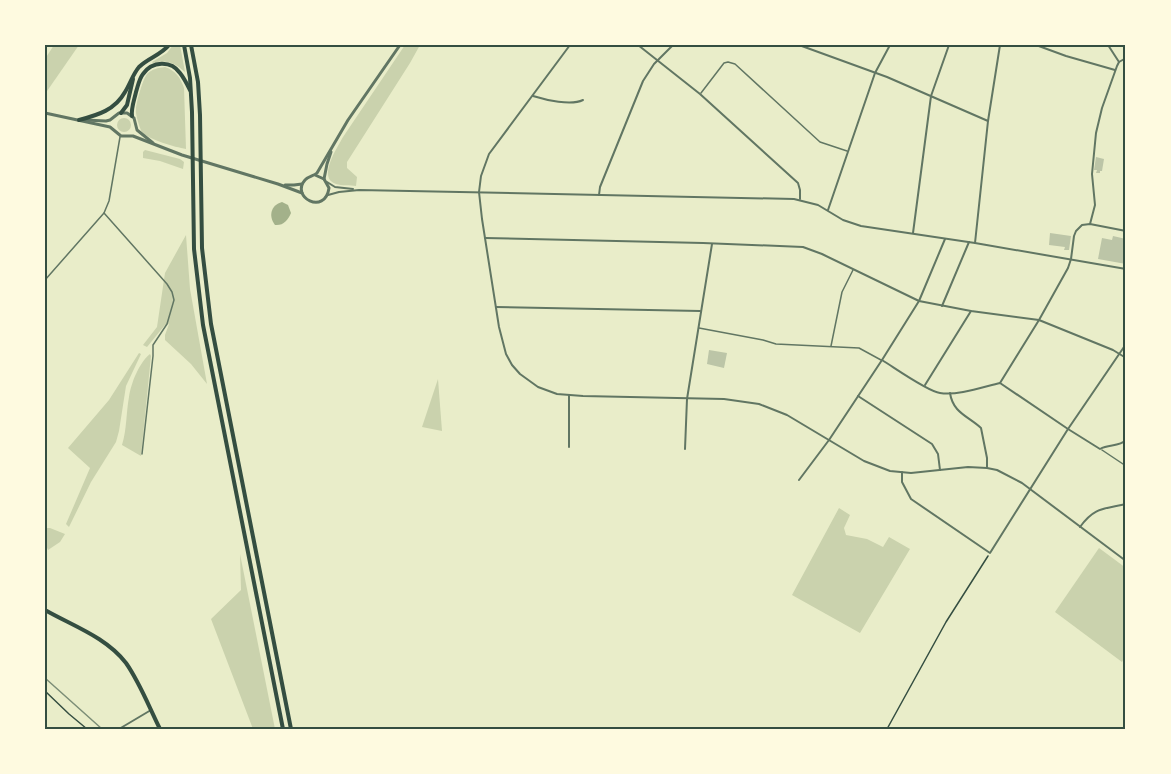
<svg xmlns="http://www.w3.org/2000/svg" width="1171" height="774" font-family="'Space Grotesk',sans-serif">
	<rect width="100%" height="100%" fill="#e9edc9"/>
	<g fill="#cad2ad">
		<polygon points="54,45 79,45 45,94 45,59"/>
		<path d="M173,45h7l5,27c-10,-9 -19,-13 -32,-9l-1,-1 15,-9z"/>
		<path d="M405,45h15l-10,18 -63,99v6l10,9 -1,9c-6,-1 -14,0 -20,-2 -19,-6 1,-36 7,-47z"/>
		<path d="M165,67c11,4 15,10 19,21l2,61c-11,-2 -37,-9 -44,-17 -2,-3 -7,-19 -6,-22 0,-8 7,-31 11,-36 5,-5 11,-6 18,-7z"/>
		<circle cx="124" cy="125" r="7"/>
		<polygon points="145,150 180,159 184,162 183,169 160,161 143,158 143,152"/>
		<polygon points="186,235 190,289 207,384 191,364 165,340 165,335 169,324 165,325 147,347 143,345 157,327 165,273"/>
		<polygon points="139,353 141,354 126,386 119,431 116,442 91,482 69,527 66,524 90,468 68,448 109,400"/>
		<path d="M150,354l1,2 -10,100 -19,-11c5,-16 4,-32 7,-48 2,-14 10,-34 21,-43z"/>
		<polygon points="438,379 442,431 422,427"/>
		<polygon points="839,508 850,515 844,528 846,535 867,539 883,547 889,537 910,549 860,633 792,595"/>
		<polygon points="45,528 50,528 65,534 60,542 48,550 45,543"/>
		<polygon points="1099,548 1126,568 1126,655 1122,662 1055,612"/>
		<polygon points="240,554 275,729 253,729 211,619 241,590"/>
	</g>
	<path fill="#a3b18a" d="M282,202l6,3 3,8c-3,7 -8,13 -16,12 -7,-9 -4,-20 7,-23z"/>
	<g fill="#bcc5a7">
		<polygon points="1096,157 1104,159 1102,171 1100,171 1100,173 1096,173 1097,170 1094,170"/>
		<polygon points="1050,233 1071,236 1069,250 1064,250 1065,247 1049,245"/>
		<polygon points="1113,236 1126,239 1126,264 1098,259 1102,238 1112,240"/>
		<polygon points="709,350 727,353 724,368 707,364"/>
	</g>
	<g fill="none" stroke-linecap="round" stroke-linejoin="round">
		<g stroke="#344e41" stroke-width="1.5">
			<polyline points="45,691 69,714 87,729"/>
			<polyline points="887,729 946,622 988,556"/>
		</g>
		<g stroke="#617663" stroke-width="1.5">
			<polyline points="701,93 724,63 728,62 735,64 820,142 847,151"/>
			<polyline points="104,213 167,284 172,292 174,300 167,324 153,345 153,356 142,454"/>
			<polyline points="45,280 104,213 109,201 120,137"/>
			<polyline points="699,328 763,340 776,344 859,348 881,360"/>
			<polyline points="831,346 842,292 853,270"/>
			<polyline points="1102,450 1126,466"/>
		</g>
		<g stroke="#617663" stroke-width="2">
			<polyline points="570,45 489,154 481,176 479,192 482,219 499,327 506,354 512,365 520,374 538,387 557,394 583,396 724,399 759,404 787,415 864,461 890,471 911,473 968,467 987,468 997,470 1022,483 1126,561"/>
			<polyline points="638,45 700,94 798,183 800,190 800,199"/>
			<polyline points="799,45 887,77 988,121"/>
			<polyline points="1036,45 1066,56 1115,70"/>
			<polyline points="1108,45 1119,62"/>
			<path d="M533,96c13,4 38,10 50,4"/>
			<polyline points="327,182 335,187 353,189"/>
			<polyline points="328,195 339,192 359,190 794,199 818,205 843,220 861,226 975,243 1126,269"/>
			<polyline points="599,195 600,187 643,81 654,64 673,45"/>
			<polyline points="828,210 875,73 890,45"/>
			<polyline points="1090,224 1095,205 1092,174 1096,133 1102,108 1117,66 1119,62 1126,58"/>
			<polyline points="913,233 931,96 949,45"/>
			<polyline points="485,238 703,243 803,247 822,254 919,301 971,311 1039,320 1113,350 1126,358"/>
			<polyline points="975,243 988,121 1000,45"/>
			<polyline points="942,306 969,242"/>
			<polyline points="496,307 700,311"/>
			<path d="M882,360c13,8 45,31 58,33 17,3 43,-6 60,-10l68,46 32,20c9,-5 19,-2 26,-9"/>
			<polyline points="1000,383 1039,320 1068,268 1071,259 1074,236 1076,231 1082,225 1090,224 1126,231"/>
			<polyline points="925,385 971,311"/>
			<path d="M950,393c3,20 18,23 31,35l6,30v10"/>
			<polyline points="858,396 932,444 938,454 940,470"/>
			<polyline points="569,447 569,395"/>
			<polyline points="685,449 687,399 712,244"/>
			<polyline points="902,472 902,482 911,499 990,553 1068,429 1126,344"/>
			<polyline points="799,480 829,440 882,360 919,301 945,239"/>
			<path d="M1080,527c14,-20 24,-18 46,-23"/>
			<polyline points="119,729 151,710"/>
		</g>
		<g stroke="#617663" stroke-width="3">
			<polyline points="45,113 110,127 121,136 133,136 182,155 278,184 302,193"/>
			<polyline points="85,120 106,121 110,120 119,113 127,113 134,118 137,130 153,143"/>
			<path d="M315,175l9,4 5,9c-4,28 -39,9 -24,-8 4,-4 9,-4 12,-7l31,-53 52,-75"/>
			<polyline points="324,179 327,164 331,152"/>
			<polyline points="285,185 294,185 302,184"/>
		</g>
		<path stroke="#344e41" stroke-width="4" d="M45,610c28,16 61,27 81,53 14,20 23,44 34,66"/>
		<g stroke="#344e41" stroke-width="4">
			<polyline points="184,45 190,78 192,112 194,249 203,325 283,729"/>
			<polyline points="191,45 198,82 200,115 202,248 211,324 291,729"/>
			<polyline points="121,113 127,105 133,79"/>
			<path d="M132,116c-1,-8 2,-15 4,-24 2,-6 3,-13 7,-18 9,-13 28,-14 37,-1 4,5 7,11 10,17"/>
			<path d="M79,120c19,-5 36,-10 46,-28 5,-8 8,-18 14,-25 9,-9 22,-12 30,-22"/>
		</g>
		<polyline stroke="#7c8e77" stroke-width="1.5" points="45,678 102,729"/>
	</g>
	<rect width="1171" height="774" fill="none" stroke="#fefae0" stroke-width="93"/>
	<rect x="46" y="46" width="1078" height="682" fill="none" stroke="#344e41" stroke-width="2"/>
</svg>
